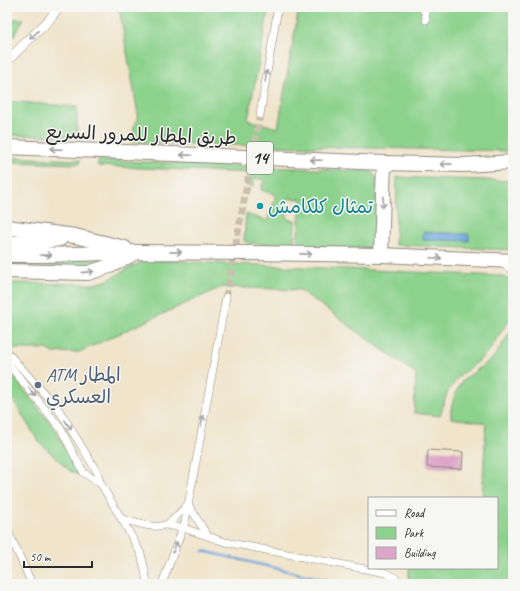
<svg xmlns="http://www.w3.org/2000/svg" width="520" height="591" font-family="Caveat,'Playpen Sans Arabic',sans-serif">
	<rect width="100%" height="100%" fill="#f6f6f2"/>
	<filter id="ink" filterUnits="userSpaceOnUse"><feTurbulence type="fractalNoise" baseFrequency=".025" numOctaves="2"/><feDisplacementMap in="SourceGraphic" scale="8" xChannelSelector="R" yChannelSelector="G"/><feConvolveMatrix kernelMatrix="1 2 1 2 8 2 1 2 1" color-interpolation-filters="sRGB"/></filter>
	<filter id="wash" filterUnits="userSpaceOnUse"><feTurbulence type="fractalNoise" baseFrequency=".012" numOctaves="4" result="noise"/><feDisplacementMap in="SourceGraphic" scale="16" xChannelSelector="R" yChannelSelector="G"/><feGaussianBlur stdDeviation="0.9" result="paint"/><feColorMatrix in="noise" values="0 0 0 0 0 0 0 0 0 0 0 0 0 0 0 0 0 1.4 0 .05"/><feComposite in="paint" operator="in"/></filter>
	<g filter="url(#wash)">
		<rect width="100%" height="100%" fill="#f0e4cb"/>
		<g fill="#8cd28c" stroke="#5c7e5c">
			<polygon points="119,7 269,7 248,120 278,128 299,7 513,7 513,151 224,145 130,142 138,114"/>
			<polygon points="7,19 24,19 7,46"/>
			<polygon points="7,101 77,107 77,137 7,135"/>
			<polygon points="7,157 80,160 79,164 7,162"/>
			<polygon points="98,160 364,171 372,172 377,179 376,245 372,249 297,246 301,199 287,198 287,219 295,220 294,245 248,243 244,241 246,214 267,221 276,195 261,190 264,180 255,178 253,187 246,185 247,173 98,166"/>
			<polygon points="397,177 513,181 513,250 395,245"/>
			<polygon points="7,258 105,259 106,261 87,267 7,264"/>
			<polygon points="147,260 502,276 513,282 513,314 488,352 480,360 459,376 447,393 440,416 414,413 416,374 300,290 222,287 79,352 53,353 47,349 12,349 7,343 7,283 93,284 106,281 133,266"/>
			<polygon points="513,328 513,584 409,584 409,568 497,568 497,498 482,498 486,423 451,418 451,409 455,394 462,381 493,358"/>
			<polygon points="7,368 55,429 78,475 69,470 38,441 7,390"/>
		</g>
		<polygon fill="#6ba6dc" stroke="#4b6884" points="423,232 469,234 469,241 423,240"/>
		<g fill="none" stroke-linecap="round" stroke-linejoin="round">
			<polyline stroke="#6ba6dc" stroke-width="2.5" points="203,551 343,584"/>
		</g>
		<g id="blocks">
			<polygon fill="#dda6c9" points="428,450 463,452 462,469 427,467"/>
		</g>
	</g>
	<g filter="url(#ink)">
		<use href="#blocks" fill-opacity="0" stroke="#8e887b" stroke-width="1"/>
		<g fill="none" stroke-linecap="round" stroke-linejoin="round">
			<polyline stroke="#c9bfab" stroke-width="7" stroke-dasharray="7 3.5" stroke-linecap="butt" points="226,297 260,115"/>
			<g stroke="#8e887b" stroke-width="8">
				<g id="minor">
					<polyline points="421,7 425,12 426,20"/>
					<polyline points="260,115 278,7"/>
					<polyline points="508,267 513,272"/>
					<polyline points="7,352 58,409 68,424 97,472 101,484 128,530 141,554 145,570 147,584"/>
					<polyline points="7,362 61,429 75,457 84,473 101,484"/>
					<path d="M122,519c12,3 30,10 43,6 7,-2 17,-15 23,-21l19,31"/>
					<polyline points="166,525 183,528 225,542 386,573 396,578 398,584"/>
					<polyline points="7,529 32,584"/>
					<polyline points="162,584 185,522 226,297"/>
				</g>
			</g>
			<g stroke="#8e887b" stroke-width="10">
				<polyline id="tertiary" points="7,61 49,20 59,7"/>
			</g>
			<g stroke="#8e887b" stroke-width="16">
				<g id="motorway">
					<polyline points="7,147 384,163 464,165 513,162"/>
					<polyline points="7,227 75,236 125,248"/>
					<polyline points="7,243 38,242 60,239"/>
					<polyline points="7,255 44,255 137,252 251,253 381,255 513,261"/>
					<polyline points="381,255 384,163"/>
					<polyline points="7,271 88,273 110,266 134,253"/>
				</g>
			</g>
			<use href="#minor" stroke="#fff" stroke-width="7"/>
			<use href="#tertiary" stroke="#fff" stroke-width="9"/>
			<use href="#motorway" stroke="#fff" stroke-width="14"/>
		</g>
		<defs><path id="oneway-shaft" d="M-6 0H5M1.5-3L5.5 0L1.5 3" fill="none" stroke-width="1.6" stroke-linecap="round" stroke-linejoin="round"/></defs>
		<g stroke="#a0a0a0">
			<use href="#oneway-shaft" transform="translate(34 35) rotate(136)"/>
			<use href="#oneway-shaft" transform="translate(266 76) rotate(-81)"/>
			<use href="#oneway-shaft" transform="translate(56 149) rotate(-178)"/>
			<use href="#oneway-shaft" transform="translate(186 155) rotate(-178)"/>
			<use href="#oneway-shaft" transform="translate(316 160) rotate(-178)"/>
			<use href="#oneway-shaft" transform="translate(446 164) rotate(-179)"/>
			<use href="#oneway-shaft" transform="translate(383 202) rotate(92)"/>
			<use href="#oneway-shaft" transform="translate(176 252) rotate(1)"/>
			<use href="#oneway-shaft" transform="translate(306 254) rotate(1)"/>
			<use href="#oneway-shaft" transform="translate(46 255) rotate(-1)"/>
			<use href="#oneway-shaft" transform="translate(436 258) rotate(3)"/>
			<use href="#oneway-shaft" transform="translate(88 272) rotate(-6)"/>
			<use href="#oneway-shaft" transform="translate(32 392) rotate(51)"/>
			<use href="#oneway-shaft" transform="translate(202 421) rotate(-79)"/>
			<use href="#oneway-shaft" transform="translate(68 425) rotate(57)"/>
			<use href="#oneway-shaft" transform="translate(175 547) rotate(-69)"/>
		</g>
	</g>
	<circle fill="#0f9aa8" stroke="#f6f6f2" stroke-width="1.5" cx="260" cy="206" r="4"/>
	<circle fill="#5c6f8a" stroke="#f6f6f2" stroke-width="1.5" cx="38" cy="385" r="4"/>
	<g text-anchor="middle" stroke-width="3" stroke-linejoin="round" paint-order="stroke">
		<rect fill="#f6f6f2" stroke="#686867" stroke-width="1" x="247" y="142" width="26" height="32" rx="3"/>
		<g font-size="18" font-weight="bold" fill="#2b2b2b">
			<text x="260" y="164">14</text>
		</g>
		<g font-size="19" fill="#2b2b2b" stroke="#f6f6f2">
			<text transform="translate(141 134) rotate(2)" y="7">طريق المطار للمرور السريع</text>
		</g>
		<g font-size="19" fill="#0d838f" stroke="#f6f6f2" text-anchor="start">
			<text x="268" y="213">تمثال كلكامش</text>
		</g>
		<g font-size="19" fill="#4e5e75" stroke="#f6f6f2" text-anchor="start">
			<text x="46" y="381">ATM المطار<tspan x="46" dy="22">العسكري</tspan></text>
		</g>
	</g>
	<rect width="520" height="591" fill="none" stroke="#f6f6f2" stroke-width="24"/>
	<rect x="368" y="497" width="130" height="72" fill="#f6f6f2" stroke="#a5a5a2"/>
	<rect x="376" y="510" width="20" height="6" fill="#ffffff" stroke="#a5a5a2"/>
	<text x="404" y="517" font-size="12" fill="#2b2b2b">Road</text>
	<rect x="376" y="527" width="20" height="12" fill="#8cd28c" stroke="#a5a5a2"/>
	<text x="404" y="537" font-size="12" fill="#2b2b2b">Park</text>
	<rect x="376" y="547" width="20" height="12" fill="#dda6c9" stroke="#a5a5a2"/>
	<text x="404" y="557" font-size="12" fill="#2b2b2b">Building</text>
	<path d="M24 561v6h68v-6" fill="none" stroke="#2b2b2b" stroke-width="2"/>
	<text x="30" y="561" font-size="12" fill="#2b2b2b" stroke="#f6f6f2" stroke-width="3" paint-order="stroke">50 m</text>
</svg>
